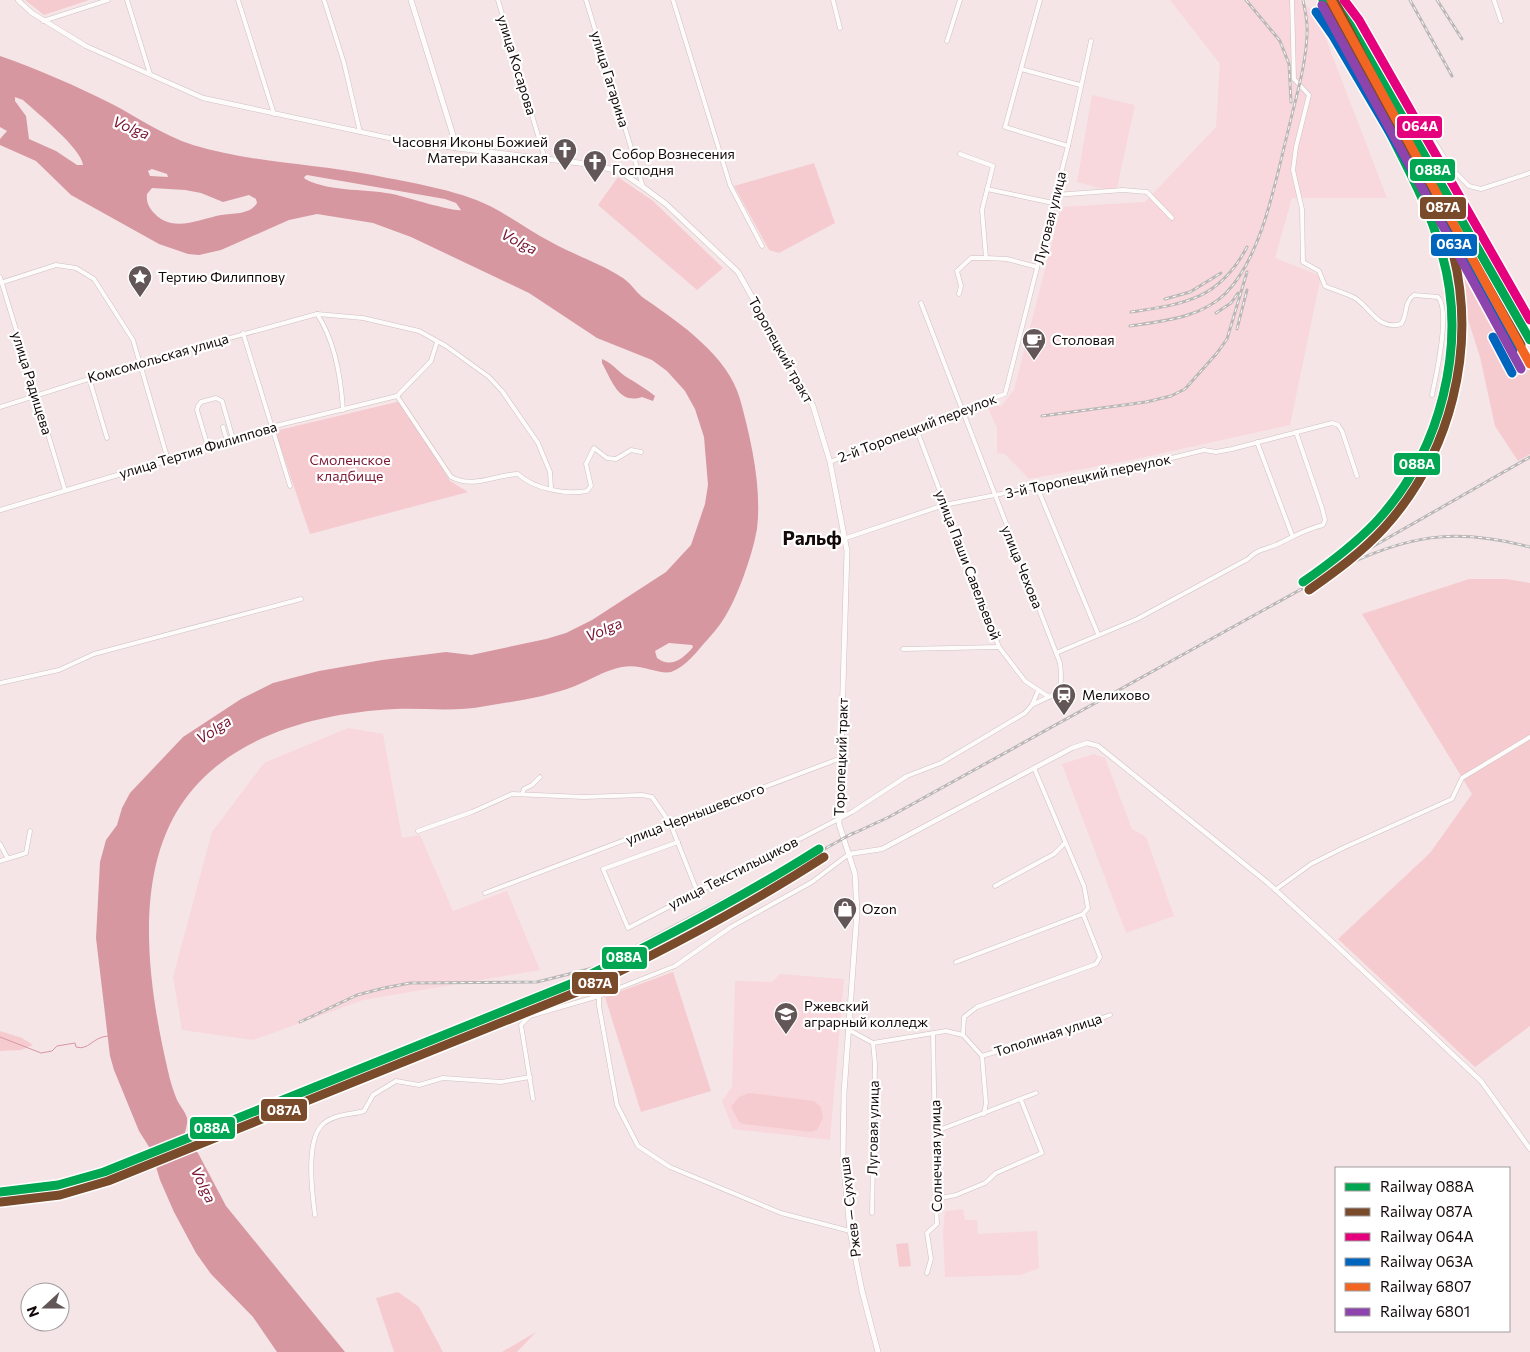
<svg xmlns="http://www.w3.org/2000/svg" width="1530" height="1352" font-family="Commissioner,sans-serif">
	<rect width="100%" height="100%" fill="#f5e5e7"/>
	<g fill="#f8d8dc">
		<polygon points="1170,0 1299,0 1316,13 1387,198 1292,198 1275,258 1321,276 1290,425 1131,460 1029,479 1005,454 997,453 997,428 987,406 1001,406 1014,390 1061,207 1145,202 1216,127 1220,64"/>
		<polygon points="1092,95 1135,105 1117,188 1103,189 1077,182"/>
		<polygon points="348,728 383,734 402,838 420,835 453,911 507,891 540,970 363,1000 253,1040 182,1030 173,977 212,832 264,763"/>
		<polygon points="1094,754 1105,758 1132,829 1146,837 1174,916 1126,933 1062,764"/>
		<polygon points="780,974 844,979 830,1140 733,1129 722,1101 732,1087 735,981 772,982"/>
		<polygon points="963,1209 965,1220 977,1220 978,1234 1037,1231 1039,1268 1021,1275 945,1277 943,1232 945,1211"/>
	</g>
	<g fill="#f6cbd0">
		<polygon points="25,0 89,0 44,15"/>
		<polygon points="814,163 835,223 779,253 769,250 734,186"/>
		<polygon points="618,177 653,201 723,268 697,290 598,205"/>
		<polygon points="1462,245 1530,370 1530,454 1518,461 1495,426 1480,357 1462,301 1454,294 1446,252"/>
		<polygon points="401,401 450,481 468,492 310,534 275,431"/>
		<polygon points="1469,579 1507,579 1530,583 1530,1026 1475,1067 1338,939 1430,853 1472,794 1362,614"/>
		<polygon points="673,972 711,1091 641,1112 605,997"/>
		<polygon points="0,1031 22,1038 33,1045 21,1050 0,1051"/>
		<polygon points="749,1093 814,1101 821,1107 823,1118 817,1130 811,1132 743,1124 739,1122 731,1107 739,1097"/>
		<polygon points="908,1243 911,1266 899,1267 896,1244"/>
		<polygon points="398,1292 419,1307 443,1352 394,1352 376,1298"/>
		<polygon points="536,1332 517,1352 502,1352"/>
	</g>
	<g fill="#d697a1" fill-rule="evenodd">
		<path d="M0,56c38,13 76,30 112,48 27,14 50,31 81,41 55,17 122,19 180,30 38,8 82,14 117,31 21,11 40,25 61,36 25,14 47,20 72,36 10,7 12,14 22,21 35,24 83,57 95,100 11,40 22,88 17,130 -3,17 -8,32 -14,49 -9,23 -17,42 -35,61 -10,11 -22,28 -37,33 -12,3 -30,-9 -49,-5 -17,3 -32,13 -47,19 -28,11 -59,15 -89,20 -30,6 -60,2 -91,3 -79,4 -168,27 -214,96 -49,74 -32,184 -13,266 2,10 5,19 9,29 3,6 8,11 10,18 1,5 -2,14 -3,19l14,16 28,53 119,146h-68l-24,-35 -42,-43 -15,-21 -22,-41 -14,-32 -9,-30 -12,-19 -25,-61 -4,-14 -14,-118 4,-76 6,-22 11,-15 5,-17 8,-15 53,-56 58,-38 32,-16 46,-12 63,-11 64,-8 25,3 75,-16 20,-6 26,-13 74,-48 25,-27 14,-41 3,-19 -4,-48 -9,-28 -10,-18 -18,-20 -15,-11 -55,-22 -68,-45 -118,-56 -38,-14 -56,-9 -28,6 -68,30 -22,5 -11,-1 -29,-10 -88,-49 -35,-34 -36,-16v-6l7,-8 -7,-4zM15,97l8,3c14,13 59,49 60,65h-6l-21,-14 -27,-12 -3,-23 -11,-15zM152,169l15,5 1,3 -18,-1 -2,-5zM307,175l138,24 11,4 5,7c-6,2 -53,-12 -64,-15 -29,-7 -65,-2 -92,-16l-1,-2zM152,188l33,2 16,3 22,9 26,-7 7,4 1,4c-7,12 -24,10 -36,12 -21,4 -48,18 -66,-1 -6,-6 -9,-12 -8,-20zM669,643l23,2 1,2c-9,11 -22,22 -36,11l-2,-7z"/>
		<path d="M602,359c12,5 16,13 26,19 10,6 18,11 27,18l-2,5 -11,-4c-23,8 -30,-16 -40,-34z"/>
	</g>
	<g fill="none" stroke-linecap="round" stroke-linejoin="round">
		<path stroke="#d697a1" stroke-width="1" d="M0,1037l41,16 11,-2 5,-5 18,-3 1,4c13,4 16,-10 32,-11"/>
		<g stroke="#cec0c2" stroke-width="5">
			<g id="minor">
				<polyline points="127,0 150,74"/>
				<polyline points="238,0 274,114"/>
				<polyline points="324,0 344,63 360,132"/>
				<polyline points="498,0 545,159"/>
				<polyline points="586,0 643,187"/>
				<polyline points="673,0 730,185 762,246"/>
				<polyline points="833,0 840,28"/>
				<polyline points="1040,0 1005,127 1068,146"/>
				<path d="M1292,0l2,79 15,16 -13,52 -3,23 9,39 1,53 16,9 6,15c9,4 21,7 30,12 15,9 23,33 46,26 7,-9 2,-21 13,-29l24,2c13,14 -2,79 -6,98"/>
				<polyline points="1345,0 1451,168 1469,186 1481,189 1530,173"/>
				<polyline points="1494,0 1501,21"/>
				<polyline points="43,21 108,0"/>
				<polyline points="947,41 960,0"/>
				<polyline points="1021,69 1080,85"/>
				<polyline points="987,189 1053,203"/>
				<polyline points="1055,195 1123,190 1147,192 1172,218"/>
				<polyline points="986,258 1007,259 1037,267"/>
				<polyline points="0,277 65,490"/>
				<polyline points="0,283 56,265 76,268 94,279 133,340 168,460"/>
				<polyline points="959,294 961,286 957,271 971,258 986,258 982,210 993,166 960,154"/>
				<path d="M921,303l139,360c4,32 -2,29 -28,42"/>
				<path d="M317,314c18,27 24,64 26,96"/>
				<polyline points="243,333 290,486"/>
				<polyline points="89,378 107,438"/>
				<path d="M397,396l54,81c23,12 43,-2 67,-3 16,15 48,21 69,17l4,-5 -5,-22 8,-16 13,10 9,1 15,-9 10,2"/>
				<polyline points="397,396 431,361 437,342"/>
				<polyline points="0,407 139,363 317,314 363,318 419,331 446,346 489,377 502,391 538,443 550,472 551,488"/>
				<polyline points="223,427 227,441"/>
				<polyline points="271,427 397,396"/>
				<polyline points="916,428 999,647 1025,681 1049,697"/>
				<polyline points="1257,442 1292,535"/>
				<polyline points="208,447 197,410 198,406 201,402 216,398 222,401 233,439"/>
				<polyline points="830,462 962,409 1005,394 1068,146 1091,41"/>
				<polyline points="1037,487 1098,634"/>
				<polyline points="846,538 944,505 1123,470 1204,450 1216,452 1232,449 1332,423 1338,425 1342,431 1357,476"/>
				<polyline points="903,649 999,647"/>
				<path d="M1056,653l81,-34 111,-60c8,-9 17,-10 28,-14 17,-8 27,-15 47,-20l2,-5 -3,-12 -26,-76"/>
				<polyline points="0,683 59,670 94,654 301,599"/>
				<polyline points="522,794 524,789 532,785 540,777"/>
				<polyline points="418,831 472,812 512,794 584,797 642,795 652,797 670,823 697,891"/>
				<polyline points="678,842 603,869 628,928 852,812 907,776 941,763 1025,713 1032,705 1038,691"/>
				<polyline points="0,844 7,857"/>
				<polyline points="0,861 26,853 30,831"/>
				<polyline points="995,886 1054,854 1065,843"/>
				<polyline points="1275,890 1311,864 1343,848 1452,799 1462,778 1530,737"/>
				<polyline points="485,893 841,758"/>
				<polyline points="956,962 1083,914 1088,908 1084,886 1034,768"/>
				<polyline points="599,996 599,1006 617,1105 638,1146 670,1167 781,1213 850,1231"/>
				<polyline points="849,1030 873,1043 946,1031 963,1035 982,1056 1081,1026 1110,1015"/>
				<polyline points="963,1035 964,1017 977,1007 1096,964 1100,957 1083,914"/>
				<polyline points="982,1056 986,1103 984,1114"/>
				<polyline points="533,1099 521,1025 530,1016 599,996 675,966 731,927 812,882 849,854"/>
				<polyline points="934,1132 1036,1093"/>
				<polyline points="936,1199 956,1195 985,1183 996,1173 1042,1153 1021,1100"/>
				<polyline points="872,1213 875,1064 873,1043"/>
				<path d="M315,1215c-3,-22 -10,-75 8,-91 11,-10 28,-9 41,-13l9,-16 23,-14 23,4 24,-7 58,4 29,-5"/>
				<polyline points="927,1273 931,1259 927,1233 937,1224 935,1189 938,1168 935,1140 933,1034"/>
			</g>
		</g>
		<g stroke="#cec0c2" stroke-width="5.5">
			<g id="tertiary">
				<polyline points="18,0 32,13 86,46 203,98 408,142 457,148"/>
				<polyline points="0,510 168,460 271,427"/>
				<polyline points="849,854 882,849 1072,748 1087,743 1098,746 1268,883 1324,934 1481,1081 1530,1149"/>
			</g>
		</g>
		<g stroke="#cec0c2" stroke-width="6">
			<polyline id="secondary" points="411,0 457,148 595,165 621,172 643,187 666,204 738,272 813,406 830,462 847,551 839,824 855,874 857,912 844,1093 843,1157 850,1231 862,1291 878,1352"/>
		</g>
		<use href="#minor" stroke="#fefbfb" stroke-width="4"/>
		<use href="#tertiary" stroke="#fefbfb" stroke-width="4.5"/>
		<use href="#secondary" stroke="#fefbfb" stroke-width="5"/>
		<g stroke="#bbb7b7" stroke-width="3">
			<g id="rail">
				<polyline points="1246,0 1280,41 1289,64 1291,102"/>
				<polyline points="1410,0 1452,76"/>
				<polyline points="1437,0 1462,39"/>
				<polyline points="1165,299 1190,292 1221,273"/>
				<path d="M1131,312c53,-8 88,-12 116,-65"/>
				<polyline points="1216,313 1231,303 1238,293"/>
				<path d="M1130,326c33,-5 71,-8 96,-33 37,-38 50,-115 63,-166 7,-30 17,-62 18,-93 1,-12 -2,-23 -4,-34"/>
				<polyline points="1237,329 1247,290"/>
				<polyline points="1042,416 1146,402 1171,396 1185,389 1217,353 1227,339 1247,272"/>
				<polyline points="1372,547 1530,457"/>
				<path d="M848,836l41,-19 447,-247c71,-35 117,-43 194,-23"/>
				<polyline points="778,875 853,833"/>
				<polyline points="300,1022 357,995 384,988 410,983 537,982 597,967 783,868"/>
			</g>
		</g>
		<use href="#rail" stroke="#fff" stroke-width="1" stroke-dasharray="4" stroke-linecap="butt"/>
		<g stroke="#fff" stroke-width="12">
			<g id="rail-1">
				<polyline points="1333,1 1350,25 1530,340"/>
				<path d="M1303,582c26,-18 51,-37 73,-60 65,-70 92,-177 66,-268 -12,-46 -35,-87 -56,-129 -21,-41 -42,-83 -63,-125"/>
				<path d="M0,1192l58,-7 46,-13 469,-189c84,-41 167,-84 246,-134"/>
			</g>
		</g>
		<g stroke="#fff" stroke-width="12">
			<g id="rail-2">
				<polyline points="1325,7 1342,30 1521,345"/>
				<path d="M1309,590c27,-19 53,-38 75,-62 67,-74 93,-179 69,-275 -11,-44 -34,-85 -54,-125 -22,-42 -43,-85 -65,-128"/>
				<path d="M1,1202l59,-7 48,-14 469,-189c84,-40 168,-84 247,-135"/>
			</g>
		</g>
		<g stroke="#fff" stroke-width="12">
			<polyline id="rail-3" points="1344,0 1359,20 1530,320"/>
		</g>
		<g stroke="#fff" stroke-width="12">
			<g id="rail-4">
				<polyline points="1316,12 1333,36 1423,189 1513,350"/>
				<polyline points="1493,337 1512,373"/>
			</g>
		</g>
		<g stroke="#fff" stroke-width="12">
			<polyline id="rail-5" points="1331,0 1530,364"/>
		</g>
		<g stroke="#fff" stroke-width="12">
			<polyline id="rail-6" points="1322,5 1521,369"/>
		</g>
		<use href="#rail-1" stroke="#00a651" stroke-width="9"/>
		<use href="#rail-2" stroke="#7a4b2a" stroke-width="9"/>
		<use href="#rail-3" stroke="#e5007d" stroke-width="9"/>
		<use href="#rail-4" stroke="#0065bd" stroke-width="9"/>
		<use href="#rail-5" stroke="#f26522" stroke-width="9"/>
		<use href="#rail-6" stroke="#8e44ad" stroke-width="9"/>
	</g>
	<defs>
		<g id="church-pin" transform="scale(1.25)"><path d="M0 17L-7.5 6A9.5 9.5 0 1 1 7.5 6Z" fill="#635657" stroke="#fff"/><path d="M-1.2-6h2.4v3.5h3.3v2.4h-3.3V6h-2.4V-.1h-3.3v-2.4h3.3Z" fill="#fff"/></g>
		<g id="sight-pin" transform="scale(1.25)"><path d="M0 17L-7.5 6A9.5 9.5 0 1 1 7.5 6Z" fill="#635657" stroke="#fff"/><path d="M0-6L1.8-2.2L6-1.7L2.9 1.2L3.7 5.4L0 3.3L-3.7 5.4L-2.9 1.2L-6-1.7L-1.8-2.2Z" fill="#fff"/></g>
		<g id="cafe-pin" transform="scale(1.25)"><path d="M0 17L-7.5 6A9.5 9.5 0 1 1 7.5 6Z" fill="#635657" stroke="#fff"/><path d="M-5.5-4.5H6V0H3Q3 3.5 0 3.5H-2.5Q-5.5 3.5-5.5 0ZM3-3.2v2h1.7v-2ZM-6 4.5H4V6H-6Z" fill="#fff"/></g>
		<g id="station-pin" transform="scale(1.25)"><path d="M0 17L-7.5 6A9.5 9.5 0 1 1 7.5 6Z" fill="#635657" stroke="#fff"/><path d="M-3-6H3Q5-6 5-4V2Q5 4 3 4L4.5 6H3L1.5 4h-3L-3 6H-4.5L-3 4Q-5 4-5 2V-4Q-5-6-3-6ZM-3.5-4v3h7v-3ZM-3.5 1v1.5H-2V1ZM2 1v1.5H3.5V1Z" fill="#fff"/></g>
		<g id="shop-pin" transform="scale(1.25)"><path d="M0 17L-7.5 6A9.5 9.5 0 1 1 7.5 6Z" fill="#635657" stroke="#fff"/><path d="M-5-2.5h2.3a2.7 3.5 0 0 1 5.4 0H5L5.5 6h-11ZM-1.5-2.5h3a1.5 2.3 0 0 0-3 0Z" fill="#fff"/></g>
		<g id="university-pin" transform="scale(1.25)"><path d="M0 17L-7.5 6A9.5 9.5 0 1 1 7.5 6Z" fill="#635657" stroke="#fff"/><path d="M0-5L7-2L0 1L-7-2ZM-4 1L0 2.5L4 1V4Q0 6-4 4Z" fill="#fff"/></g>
	</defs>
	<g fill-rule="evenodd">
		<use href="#church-pin" x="565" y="150"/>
		<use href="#church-pin" x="595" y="162"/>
		<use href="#sight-pin" x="140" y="277"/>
		<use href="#cafe-pin" x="1034" y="340"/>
		<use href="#station-pin" x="1064" y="695"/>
		<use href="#shop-pin" x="845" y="909"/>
		<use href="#university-pin" x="786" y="1014"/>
	</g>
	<g text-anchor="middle" stroke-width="4.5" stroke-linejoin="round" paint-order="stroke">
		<g font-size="14" fill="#14090a" stroke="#fff">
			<text transform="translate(517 65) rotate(73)" y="5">улица Косарова</text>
			<text transform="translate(610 79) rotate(73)" y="5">улица Гагарина</text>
			<text transform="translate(1050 218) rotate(-76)" y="5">Луговая улица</text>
			<text transform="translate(781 350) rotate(61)" y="5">Торопецкий тракт</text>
			<text transform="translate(158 358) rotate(-16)" y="5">Комсомольская улица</text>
			<text transform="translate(32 383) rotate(73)" y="5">улица Радищева</text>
			<text transform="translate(917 428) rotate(-21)" y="5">2-й Торопецкий переулок</text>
			<text transform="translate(198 450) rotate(-17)" y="5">улица Тертия Филиппова</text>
			<text transform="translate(1088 476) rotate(-12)" y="5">3-й Торопецкий переулок</text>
			<text transform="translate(968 565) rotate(69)" y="5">улица Паши Савельевой</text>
			<text transform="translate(1022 567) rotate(68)" y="5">улица Чехова</text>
			<text transform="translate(841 757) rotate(-88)" y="5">Торопецкий тракт</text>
			<text transform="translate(695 814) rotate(-21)" y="5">улица Чернышевского</text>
			<text transform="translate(733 873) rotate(-27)" y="5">улица Текстильщиков</text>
			<text transform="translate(1048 1035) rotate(-18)" y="5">Тополиная улица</text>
			<text transform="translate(873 1128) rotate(-89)" y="5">Луговая улица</text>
			<text transform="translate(936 1156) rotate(-91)" y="5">Солнечная улица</text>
			<text transform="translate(850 1207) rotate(-97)" y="5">Ржев — Сухуша</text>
		</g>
		<g font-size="14" fill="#14090a" stroke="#fff" text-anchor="start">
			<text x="548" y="147" text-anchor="end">Часовня Иконы Божией<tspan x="548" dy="16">Матери Казанская</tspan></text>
			<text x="612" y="159">Собор Вознесения<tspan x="612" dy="16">Господня</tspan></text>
			<text x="158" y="282">Тертию Филиппову</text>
			<text x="1052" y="345">Столовая</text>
			<text x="1082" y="700">Мелихово</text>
			<text x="862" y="914">Ozon</text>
			<text x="804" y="1011">Ржевский<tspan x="804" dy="16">аграрный колледж</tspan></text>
		</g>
		<g font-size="14" fill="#7c1734" stroke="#fff">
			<text x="350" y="465">Смоленское<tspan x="350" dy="16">кладбище</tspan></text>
		</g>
		<g font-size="15" font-style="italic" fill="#7a1533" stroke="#fff">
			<text transform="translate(131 128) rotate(22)" y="5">Volga</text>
			<text transform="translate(519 242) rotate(27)" y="5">Volga</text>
			<text transform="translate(604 630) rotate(-23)" y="5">Volga</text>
			<text transform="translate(214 730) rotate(-33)" y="5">Volga</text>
			<text transform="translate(203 1185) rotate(64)" y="5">Volga</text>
		</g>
		<g font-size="19" font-weight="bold" fill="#14090a" stroke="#fff">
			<text x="812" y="545">Ральф</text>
		</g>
	</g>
	<g stroke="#fff" stroke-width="2">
		<rect x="1396" y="115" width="47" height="24" rx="5" fill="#e5007d"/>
		<rect x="1409" y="158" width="47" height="24" rx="5" fill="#00a651"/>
		<rect x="1419" y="196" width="48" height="24" rx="5" fill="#7a4b2a"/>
		<rect x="1430" y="233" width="48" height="24" rx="5" fill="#0065bd"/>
		<rect x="1393" y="452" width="48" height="24" rx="5" fill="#00a651"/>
		<rect x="601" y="946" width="47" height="24" rx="5" fill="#00a651"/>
		<rect x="571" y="971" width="48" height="24" rx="5" fill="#7a4b2a"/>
		<rect x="260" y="1098" width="48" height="24" rx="5" fill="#7a4b2a"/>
		<rect x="189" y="1116" width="47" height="24" rx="5" fill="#00a651"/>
	</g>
	<g font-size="14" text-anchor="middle" font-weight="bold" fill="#fff">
		<text x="1420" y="131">064А</text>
		<text x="1433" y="175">088А</text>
		<text x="1443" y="212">087А</text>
		<text x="1454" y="249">063А</text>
		<text x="1417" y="469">088А</text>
		<text x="624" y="962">088А</text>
		<text x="595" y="988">087А</text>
		<text x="284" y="1115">087А</text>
		<text x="212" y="1133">088А</text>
	</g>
	<rect x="1335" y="1167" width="175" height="165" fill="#ffffff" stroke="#a19d9d"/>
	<rect x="1345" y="1183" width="25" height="8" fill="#00a651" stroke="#a19d9d"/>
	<text x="1380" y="1192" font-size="15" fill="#14090a">Railway 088А</text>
	<rect x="1345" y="1208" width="25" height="8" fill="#7a4b2a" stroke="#a19d9d"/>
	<text x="1380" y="1217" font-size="15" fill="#14090a">Railway 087А</text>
	<rect x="1345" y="1233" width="25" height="8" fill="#e5007d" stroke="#a19d9d"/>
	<text x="1380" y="1242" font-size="15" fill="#14090a">Railway 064А</text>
	<rect x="1345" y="1258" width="25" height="8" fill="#0065bd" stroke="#a19d9d"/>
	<text x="1380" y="1267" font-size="15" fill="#14090a">Railway 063А</text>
	<rect x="1345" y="1283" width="25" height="8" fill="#f26522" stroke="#a19d9d"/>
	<text x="1380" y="1292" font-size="15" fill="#14090a">Railway 6807</text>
	<rect x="1345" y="1308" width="25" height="8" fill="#8e44ad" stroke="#a19d9d"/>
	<text x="1380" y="1317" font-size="15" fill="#14090a">Railway 6801</text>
	<g transform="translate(45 1307) rotate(249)"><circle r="24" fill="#ffffff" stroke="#a19d9d"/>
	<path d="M0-4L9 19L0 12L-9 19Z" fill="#635657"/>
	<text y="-8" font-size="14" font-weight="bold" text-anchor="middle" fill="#14090a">N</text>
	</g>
</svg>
